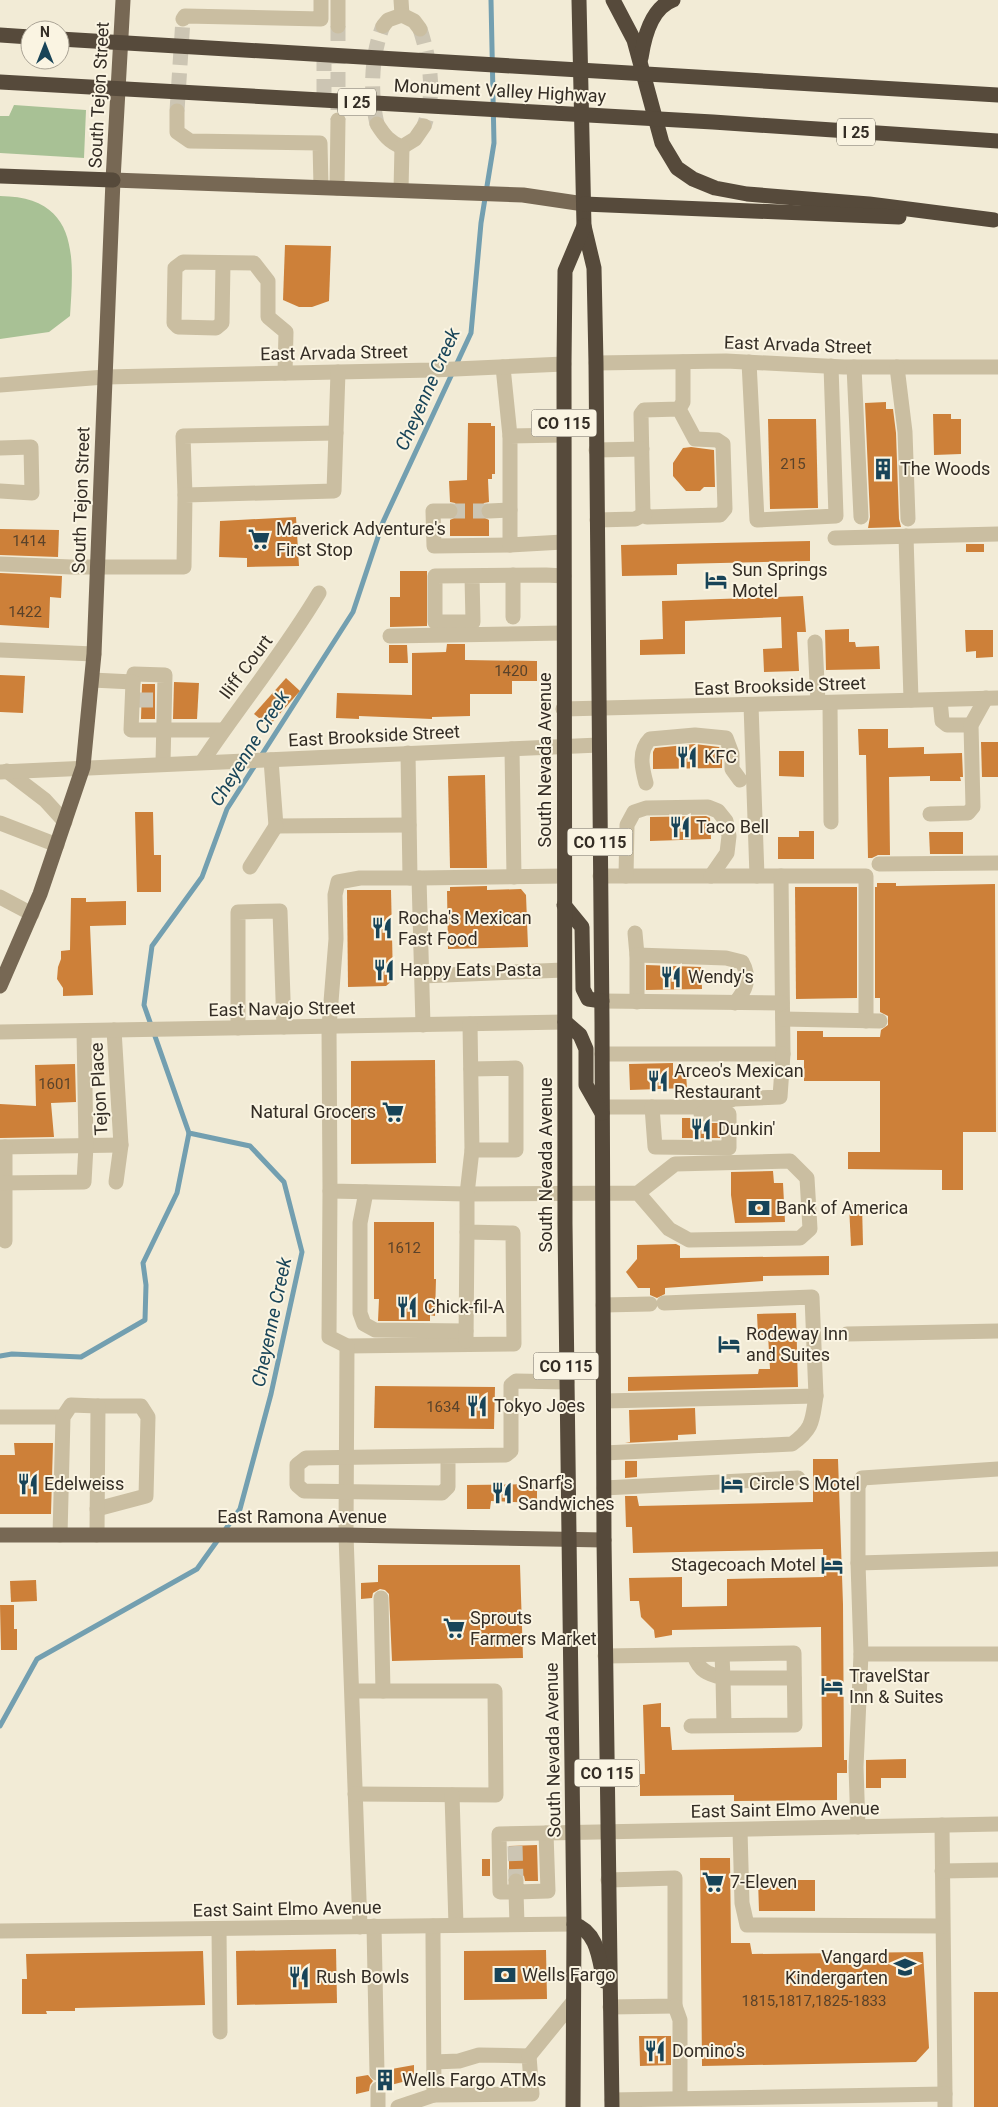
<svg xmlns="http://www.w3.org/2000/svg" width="998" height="2107" font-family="Roboto,sans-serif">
	<rect width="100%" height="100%" fill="#f2ebd6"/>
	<g fill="#a8c195">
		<polygon points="14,105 86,110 84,158 0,153 0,116 9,116"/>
		<path d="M0,196c79,1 74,60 70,120l-21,16 -49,7z"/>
	</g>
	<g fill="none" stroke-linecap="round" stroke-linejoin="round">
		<g stroke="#739fb0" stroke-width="5">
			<polyline points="0,1356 12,1354 81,1357 145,1320 146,1285 143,1263 177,1193 189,1133"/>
			<polyline points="0,1726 37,1659 197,1569 240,1509 271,1394 302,1252 284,1182 250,1146 189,1133 144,1005 152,946 202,877 227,809 353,612 383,522 471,333 481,223 494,143 491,0"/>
		</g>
	</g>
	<g fill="#cd8039">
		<polygon points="285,245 331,246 329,301 312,307 299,307 283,300"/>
		<polygon points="886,402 886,409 893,409 896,433 899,519 901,527 868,528 870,517 865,403"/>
		<polygon points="933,414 951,414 951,419 961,419 961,454 934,455"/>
		<polygon points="768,419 816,419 818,508 770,509"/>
		<polygon points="468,423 491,423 491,426 495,426 495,474 492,474 492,479 488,479 489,502 484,503 480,511 481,516 489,520 489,536 450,536 450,520 458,516 459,511 455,503 450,502 449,481 467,480"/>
		<polygon points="691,447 714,450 715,487 704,487 700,491 686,491 673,476 673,463 683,448"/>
		<polygon points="296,517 299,566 247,567 247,558 219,557 220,521"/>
		<polygon points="0,529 59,530 58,557 0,555"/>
		<polygon points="810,541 810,561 677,564 677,575 622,576 621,545"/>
		<rect x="966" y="544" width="18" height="8"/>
		<polygon points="400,571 427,571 427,626 390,627 390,597 400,597"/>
		<polygon points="0,573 62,576 61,598 50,597 49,628 0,625"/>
		<polygon points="803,596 806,632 797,632 799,671 764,672 763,649 782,648 781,617 685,621 685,654 640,655 640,640 663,639 662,601"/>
		<polygon points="849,629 849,642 855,642 856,647 879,646 880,669 826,670 825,630"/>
		<polygon points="965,630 993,630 993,657 976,658 976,651 966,652"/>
		<polygon points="447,644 465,644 465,660 537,661 537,681 512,681 512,694 470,694 470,716 432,717 432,719 359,716 359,719 336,718 337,693 412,695 412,653 446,652"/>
		<polygon points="389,645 407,645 408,663 389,663"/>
		<polygon points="0,675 25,676 23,713 0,712"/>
		<polygon points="286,678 300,691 269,726 254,714"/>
		<polygon points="174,682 199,683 197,719 173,719"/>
		<polygon points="142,684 155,684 155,719 141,719"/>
		<polygon points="858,729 888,729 888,748 924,747 924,754 962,753 963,777 960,777 961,781 930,781 930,776 889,777 890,855 878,855 872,858 868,858 866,755 859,755"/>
		<polygon points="981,742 998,742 998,777 982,777"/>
		<polygon points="695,744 719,747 722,753 722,768 653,769 653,752 655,748"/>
		<polygon points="779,751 804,751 804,777 779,776"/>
		<polygon points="485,775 487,868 450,868 448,776"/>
		<polygon points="135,812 153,812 154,855 161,855 161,892 137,892"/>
		<polygon points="706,816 710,818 711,839 650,841 650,817"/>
		<polygon points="799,831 814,831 814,859 778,859 778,837 799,837"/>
		<polygon points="929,832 963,832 963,854 930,854"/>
		<polygon points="877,883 896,883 896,886 995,884 996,1132 963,1132 963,1190 942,1190 942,1170 848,1169 848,1152 880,1152 880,1081 804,1081 804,1060 797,1060 797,1031 823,1031 823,1037 880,1037 881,1030 888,1025 888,1016 880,1012 880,998 875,998 875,887 877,887"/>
		<polygon points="487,886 487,890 521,889 526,895 528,947 448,949 447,891 450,891 450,887"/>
		<polygon points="795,887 857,887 857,998 796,999"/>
		<polygon points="347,890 391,890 393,980 386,986 348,987"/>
		<polygon points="71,898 86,898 86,902 126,901 126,925 90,926 93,995 63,996 63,988 57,979 58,967 61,959 61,951 70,950"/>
		<polygon points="646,965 701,967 702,989 646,990"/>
		<polygon points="435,1060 436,1163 351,1164 351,1061"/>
		<polygon points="673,1063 673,1074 686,1074 687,1088 630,1090 629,1064"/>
		<polygon points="75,1064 76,1102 51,1103 54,1137 0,1138 0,1104 36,1106 35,1065"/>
		<polygon points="682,1118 693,1118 701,1123 720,1123 720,1138 682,1138"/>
		<polygon points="773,1171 774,1183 783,1183 785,1222 735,1223 731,1195 731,1172"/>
		<polygon points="862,1204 863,1245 851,1246 849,1205"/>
		<polygon points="374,1222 434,1222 434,1279 436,1279 435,1316 430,1315 430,1321 378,1321 379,1299 374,1299"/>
		<polygon points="676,1244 680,1246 680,1258 829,1256 829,1275 763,1276 763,1281 665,1288 665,1294 657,1298 650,1295 650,1288 638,1288 626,1272 637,1259 637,1245"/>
		<polygon points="796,1313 798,1387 628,1391 628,1377 758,1374 759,1369 770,1369 768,1335 758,1335 757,1314"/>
		<polygon points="375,1386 495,1387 494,1429 374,1428"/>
		<polygon points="695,1408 696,1434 678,1435 678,1440 625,1443 630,1442 629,1410"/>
		<polygon points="14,1443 53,1443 51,1514 0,1514 0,1455 15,1455"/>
		<polygon points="813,1459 838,1459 843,1604 844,1760 847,1760 847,1773 837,1773 837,1800 734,1801 734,1795 640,1796 640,1774 645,1774 643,1705 661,1703 661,1727 670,1727 672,1750 822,1747 821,1627 672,1630 672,1635 655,1638 654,1630 641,1617 639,1601 630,1601 629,1578 682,1577 682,1607 727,1606 727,1579 824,1577 823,1549 633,1553 632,1527 626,1527 625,1496 637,1496 639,1506 813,1502"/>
		<polygon points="625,1461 637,1461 637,1477 625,1478"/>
		<polygon points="537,1484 537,1503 491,1501 490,1509 467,1509 467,1485"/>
		<polygon points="378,1565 520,1565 523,1658 392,1661 389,1594 385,1590 380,1589 373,1593 372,1598 361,1599 361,1583 378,1582"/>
		<polygon points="36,1580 37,1601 11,1602 10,1581"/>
		<polygon points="0,1605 14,1605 14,1629 17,1629 17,1650 1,1650"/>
		<polygon points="906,1759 906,1778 881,1778 881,1788 866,1788 866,1760"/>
		<polygon points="537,1845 538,1881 525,1881 524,1876 516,1872 509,1875 509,1846"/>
		<polygon points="700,1858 730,1858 731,1943 750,1943 752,1954 923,1952 929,2048 916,2062 702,2066"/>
		<rect x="482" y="1859" width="8" height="17"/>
		<polygon points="758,1880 815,1880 815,1911 759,1911"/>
		<polygon points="336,1949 337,2003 237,2005 236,1951"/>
		<polygon points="546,1950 547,1999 464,2000 464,1951"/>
		<polygon points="203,1951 205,2005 75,2008 75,2011 46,2011 47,2014 22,2014 22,1979 27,1979 26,1954"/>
		<rect x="974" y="1992" width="24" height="115"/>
		<polygon points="639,2036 671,2036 671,2065 640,2066"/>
		<polygon points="414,2065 414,2079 387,2086 382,2081 385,2077 386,2070"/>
		<polygon points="368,2075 373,2081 370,2085 369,2091 356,2094 356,2077"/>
	</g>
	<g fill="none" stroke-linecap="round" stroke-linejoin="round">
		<g stroke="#ccc5b3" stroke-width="15" stroke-dasharray="15 8" stroke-linecap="butt">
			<polyline points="338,26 338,120"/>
			<path d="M420,29c10,31 16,65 4,97"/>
			<polyline points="324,94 324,56"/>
			<polyline points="177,111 183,19"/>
			<path d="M377,124c-7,-30 -6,-69 6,-98"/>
			<polyline points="450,511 489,511"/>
			<polyline points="138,700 155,700"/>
			<polyline points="515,1846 516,1881"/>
		</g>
		<g stroke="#cabea1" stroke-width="15">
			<polyline points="338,0 338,26"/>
			<polyline points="401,0 402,15"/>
			<polyline points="183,19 185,16 321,19 321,0"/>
			<polyline points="383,26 388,20 402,15 414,21 420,29"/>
			<polyline points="177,111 177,132 190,141 320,143 321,187"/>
			<path d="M377,124c7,11 12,18 25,23l13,-8 9,-13"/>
			<polyline points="337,188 338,120"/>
			<polyline points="401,190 402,147"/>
			<polyline points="223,263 222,323 216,328 178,327 174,323 175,268 183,262 254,263 268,281 268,317 286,332 285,373"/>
			<polyline points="749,362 757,520 836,516 831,366"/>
			<polyline points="596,363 726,361 844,367 998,367"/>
			<polyline points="503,367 510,436"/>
			<polyline points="854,367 861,517"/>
			<polyline points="897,367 905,432 908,519"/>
			<polyline points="0,385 105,377 433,370 564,364"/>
			<polyline points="679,409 695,439 717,440 723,444 725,509 720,515 647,517 643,512 641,414 644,410 679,409 683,402 683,362"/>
			<polyline points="0,448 31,447 32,493 0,491"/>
			<polyline points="596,450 642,449"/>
			<polyline points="185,495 183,436 336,433"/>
			<polyline points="450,511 433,511 434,546 510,545"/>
			<polyline points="489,511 510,510"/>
			<polyline points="597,520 635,519 645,514"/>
			<polyline points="906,536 911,700"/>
			<polyline points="835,538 998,534"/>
			<polyline points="563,542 510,545 510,436 564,435"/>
			<polyline points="0,564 71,567 184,567 185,495 334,491 338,372"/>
			<polyline points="513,575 513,617"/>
			<polyline points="472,576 473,622 435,622 435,576 546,575 564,576"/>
			<polyline points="390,636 563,633"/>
			<polyline points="815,642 818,702"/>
			<polyline points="0,650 94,654"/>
			<polyline points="92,680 133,682 134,674 165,675 163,763"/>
			<polyline points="133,682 131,730 223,730"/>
			<polyline points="940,700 942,721 947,725 971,725"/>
			<polyline points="830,703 831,822"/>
			<polyline points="751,705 757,876"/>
			<polyline points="563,709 998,698"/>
			<polyline points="512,749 514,877"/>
			<polyline points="408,753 410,878"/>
			<polyline points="271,760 276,826 409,825"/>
			<path d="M202,762c38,-57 82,-110 117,-169"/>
			<polyline points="7,771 45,800 65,822"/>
			<polyline points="0,772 599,745"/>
			<path d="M646,783c-4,-15 -8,-32 4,-44l45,-4 31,3 6,16v15l8,11"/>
			<polyline points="930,814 968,813 973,807 971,725 986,698"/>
			<polyline points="0,823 57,845"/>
			<polyline points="879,864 998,863"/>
			<polyline points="250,867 276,826"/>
			<polyline points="600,876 781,876 783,1054 602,1054"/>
			<polyline points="626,876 627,825 634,812 646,808 708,807 718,811 726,821 729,836 727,853 711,876"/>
			<polyline points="781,876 866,876 866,1021"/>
			<polyline points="419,878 564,876"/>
			<polyline points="0,897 32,914"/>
			<polyline points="635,933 637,955 637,1002"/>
			<path d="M637,955l89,3 16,4c9,16 4,28 -7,41"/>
			<polyline points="422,976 564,970"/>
			<polyline points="602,1001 782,1003"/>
			<polyline points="783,1019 880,1021"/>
			<polyline points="423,1025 419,878 360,878 338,882 335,895 336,939 329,1027 330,1191 467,1194 638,1193 675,1164 790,1161 807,1178 810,1229 800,1238 689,1240 669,1229 638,1193"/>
			<polyline points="238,1028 238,912 280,911 284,1027"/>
			<polyline points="114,1030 121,1145 116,1182"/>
			<polyline points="0,1032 565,1022"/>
			<polyline points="471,1069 516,1068 516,1150 472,1150"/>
			<polyline points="603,1107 709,1107 734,1099 780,1097 783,1054"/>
			<polyline points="652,1107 655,1147 729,1148 729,1114 701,1114"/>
			<polyline points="0,1147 121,1145"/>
			<polyline points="5,1147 5,1241"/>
			<polyline points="0,1183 84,1182 86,1146 84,1031"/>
			<polyline points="330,1191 329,1337 347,1346 514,1344 513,1233 467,1232 467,1194 472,1150 470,1024"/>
			<polyline points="366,1192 360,1223 360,1313 364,1324 375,1330 466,1331"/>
			<polyline points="603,1305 650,1304"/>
			<polyline points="847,1334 998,1331"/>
			<polyline points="466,1341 467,1232"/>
			<polyline points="347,1346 346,1535 360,1927"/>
			<polyline points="604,1401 816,1396 812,1297 664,1303"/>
			<polyline points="0,1417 63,1417"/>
			<path d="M604,1453l188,-9c22,-16 20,-24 24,-48"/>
			<polyline points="448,1456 448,1487 442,1493 304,1491 297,1485 297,1465 306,1458 506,1455 511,1451 511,1385 516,1381 567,1382"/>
			<polyline points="604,1488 798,1478"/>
			<polyline points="97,1509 146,1496 148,1417 141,1406 98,1406"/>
			<polyline points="60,1535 63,1417 71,1405 98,1406 97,1535"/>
			<polyline points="858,1563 998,1559"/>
			<polyline points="381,1598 383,1691"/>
			<polyline points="861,1654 998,1654"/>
			<path d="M694,1655c5,16 14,19 29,23l1,47"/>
			<polyline points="722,1655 723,1678 794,1678"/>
			<polyline points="605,1656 794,1653 795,1725 691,1726"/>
			<polyline points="353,1691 495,1691 496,1795 355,1794"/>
			<polyline points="452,1795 456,1925"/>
			<polyline points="942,1825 945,2094"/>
			<polyline points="858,1827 856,1767 861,1654 858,1563 858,1487 862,1478 998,1469"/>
			<polyline points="740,1830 742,1903 747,1925 942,1926"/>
			<polyline points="942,1871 998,1870"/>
			<polyline points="608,1880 675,1878 675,2006 610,2007"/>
			<polyline points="516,1881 516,1892 548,1891 546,1833"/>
			<polyline points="517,1924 516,1892 500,1892 499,1834 998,1824"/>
			<polyline points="374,1926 377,2073"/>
			<polyline points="433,1926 433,1939 434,2095 532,2094 529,2056 479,2055 459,2061 434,2062"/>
			<polyline points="219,1929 220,2032"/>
			<polyline points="0,1931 574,1924"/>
			<polyline points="675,2006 680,2020 680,2098"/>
			<polyline points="529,2056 573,2002"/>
			<polyline points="378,2089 378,2107"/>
			<polyline points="612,2100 945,2094 945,2107"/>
			<polyline points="398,2107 434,2095"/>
		</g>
		<g stroke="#776854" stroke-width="15">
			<polyline points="113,180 523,195 584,204"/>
			<polyline points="0,986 40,894 83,767 94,654 113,180 123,0"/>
			<polyline points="0,1535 346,1535 604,1540"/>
		</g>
		<g stroke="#564a3b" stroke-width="15">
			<polyline points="579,0 584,226 594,268 596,363 602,1022 604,1540 612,2107"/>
			<polyline points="613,0 634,40 662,143 677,168 693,179 715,188 747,194 869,204 994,220"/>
			<polyline points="0,35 30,37"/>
			<polyline points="60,39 998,95"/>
			<path d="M641,58c3,-20 10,-50 32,-58"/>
			<polyline points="0,82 713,122 998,141"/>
			<polyline points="0,176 113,180"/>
			<polyline points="584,204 899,217"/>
			<polyline points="564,905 582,927 583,989 588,999 602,1001"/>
			<polyline points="565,1022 580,1035 586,1049 586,1085 602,1113"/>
			<path d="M574,1924c24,8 25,35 30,57"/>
			<polyline points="573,2107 574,1924 565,1224 564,364 565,271 584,226"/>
		</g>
	</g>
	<defs>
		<g id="building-bare" transform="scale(1.725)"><path d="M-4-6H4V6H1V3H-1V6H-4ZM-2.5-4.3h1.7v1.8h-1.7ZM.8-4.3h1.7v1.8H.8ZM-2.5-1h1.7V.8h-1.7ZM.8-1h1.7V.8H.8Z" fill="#184458" stroke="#faf4e2" stroke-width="2.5" paint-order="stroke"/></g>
		<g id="supermarket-bare" transform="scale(1.725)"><path d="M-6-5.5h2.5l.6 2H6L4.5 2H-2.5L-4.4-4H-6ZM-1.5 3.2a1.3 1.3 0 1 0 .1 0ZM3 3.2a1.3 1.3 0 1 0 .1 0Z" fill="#184458" stroke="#faf4e2" stroke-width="2.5" paint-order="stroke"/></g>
		<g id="hotel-bare" transform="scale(1.725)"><path d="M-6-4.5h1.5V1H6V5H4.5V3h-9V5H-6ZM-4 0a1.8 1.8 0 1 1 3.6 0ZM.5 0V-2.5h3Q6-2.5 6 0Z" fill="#184458" stroke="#faf4e2" stroke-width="2.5" paint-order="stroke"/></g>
		<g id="restaurant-bare" transform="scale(1.725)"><path d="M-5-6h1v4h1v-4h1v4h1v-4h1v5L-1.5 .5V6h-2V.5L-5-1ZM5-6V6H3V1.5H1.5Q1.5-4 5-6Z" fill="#184458" stroke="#faf4e2" stroke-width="2.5" paint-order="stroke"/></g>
		<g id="bank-bare" transform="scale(1.725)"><path d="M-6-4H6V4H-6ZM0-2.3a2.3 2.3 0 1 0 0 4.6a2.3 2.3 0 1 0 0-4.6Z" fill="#184458" stroke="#faf4e2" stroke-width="2.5" paint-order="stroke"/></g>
		<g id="school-bare" transform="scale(1.725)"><path d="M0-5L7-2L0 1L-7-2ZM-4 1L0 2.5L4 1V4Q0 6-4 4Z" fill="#184458" stroke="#faf4e2" stroke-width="2.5" paint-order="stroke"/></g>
	</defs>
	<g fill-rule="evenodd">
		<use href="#building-bare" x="883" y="469"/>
		<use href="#supermarket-bare" x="259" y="539"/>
		<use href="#hotel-bare" x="716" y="580"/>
		<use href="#restaurant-bare" x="687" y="757"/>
		<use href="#restaurant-bare" x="680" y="827"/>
		<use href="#restaurant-bare" x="382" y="928"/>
		<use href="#restaurant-bare" x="384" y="970"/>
		<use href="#restaurant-bare" x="671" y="977"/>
		<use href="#restaurant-bare" x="658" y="1081"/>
		<use href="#supermarket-bare" x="393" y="1112"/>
		<use href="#restaurant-bare" x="701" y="1129"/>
		<use href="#bank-bare" x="759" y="1208"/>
		<use href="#restaurant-bare" x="407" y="1307"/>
		<use href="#hotel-bare" x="729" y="1344"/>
		<use href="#restaurant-bare" x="477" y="1406"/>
		<use href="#restaurant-bare" x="28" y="1484"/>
		<use href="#hotel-bare" x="732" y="1484"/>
		<use href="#restaurant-bare" x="502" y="1493"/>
		<use href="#hotel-bare" x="832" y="1565"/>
		<use href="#supermarket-bare" x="454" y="1628"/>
		<use href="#hotel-bare" x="832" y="1686"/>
		<use href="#supermarket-bare" x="713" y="1882"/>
		<use href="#school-bare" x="905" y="1967"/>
		<use href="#bank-bare" x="505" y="1975"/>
		<use href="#restaurant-bare" x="299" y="1977"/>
		<use href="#restaurant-bare" x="655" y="2051"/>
		<use href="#building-bare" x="385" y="2080"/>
	</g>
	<g text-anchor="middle" stroke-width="4" stroke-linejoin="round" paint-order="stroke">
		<g font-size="15" fill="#5a422a">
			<text x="793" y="469">215</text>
			<text x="29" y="546">1414</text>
			<text x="25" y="617">1422</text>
			<text x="511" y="676">1420</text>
			<text x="55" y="1089">1601</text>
			<text x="404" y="1253">1612</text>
			<text x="443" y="1412">1634</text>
			<text x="814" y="2006">1815,1817,1825-1833</text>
		</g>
		<g fill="#faf4e2" stroke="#6f695e" stroke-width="1">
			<rect x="338" y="88.5" width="38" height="27" rx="4"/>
			<rect x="837" y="118.5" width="38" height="27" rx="4"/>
			<rect x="531.5" y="409.5" width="65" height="27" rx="4"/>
			<rect x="567.5" y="828.5" width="65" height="27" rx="4"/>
			<rect x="533.5" y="1352.5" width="65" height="27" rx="4"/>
			<rect x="574.5" y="1759.5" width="65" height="27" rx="4"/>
		</g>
		<g font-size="16" font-weight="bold" fill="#342d25">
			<text x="357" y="108">I 25</text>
			<text x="856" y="138">I 25</text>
			<text x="564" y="429">CO 115</text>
			<text x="600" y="848">CO 115</text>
			<text x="566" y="1372">CO 115</text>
			<text x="607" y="1779">CO 115</text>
		</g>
		<g font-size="18" fill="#342d25" stroke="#faf4e2">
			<text transform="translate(500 91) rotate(3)" y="6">Monument Valley Highway</text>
			<text transform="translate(99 95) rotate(-87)" y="6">South Tejon Street</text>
			<text transform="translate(798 345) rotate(2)" y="6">East Arvada Street</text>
			<text transform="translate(334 353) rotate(-1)" y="6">East Arvada Street</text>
			<text transform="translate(81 500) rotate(-88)" y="6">South Tejon Street</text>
			<text transform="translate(246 667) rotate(-53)" y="6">Iliff Court</text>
			<text transform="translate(780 686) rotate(-2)" y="6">East Brookside Street</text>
			<text transform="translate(374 736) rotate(-3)" y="6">East Brookside Street</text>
			<text transform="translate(545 760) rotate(-90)" y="6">South Nevada Avenue</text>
			<text transform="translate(282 1009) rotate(-1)" y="6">East Navajo Street</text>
			<text transform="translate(99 1089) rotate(-93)" y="6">Tejon Place</text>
			<text transform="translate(546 1165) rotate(-90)" y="6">South Nevada Avenue</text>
			<text x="302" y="1523">East Ramona Avenue</text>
			<text transform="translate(553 1750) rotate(-91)" y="6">South Nevada Avenue</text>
			<text transform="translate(785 1810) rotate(-1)" y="6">East Saint Elmo Avenue</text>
			<text transform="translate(287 1909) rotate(-1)" y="6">East Saint Elmo Avenue</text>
		</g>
		<g font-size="18" fill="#342d25" stroke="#faf4e2" text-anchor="start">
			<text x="900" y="475">The Woods</text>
			<text x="276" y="535">Maverick Adventure's<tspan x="276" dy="21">First Stop</tspan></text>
			<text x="732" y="576">Sun Springs<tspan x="732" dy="21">Motel</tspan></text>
			<text x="704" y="763">KFC</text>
			<text x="696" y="833">Taco Bell</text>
			<text x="398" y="924">Rocha's Mexican<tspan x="398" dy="21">Fast Food</tspan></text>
			<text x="400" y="976">Happy Eats Pasta</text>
			<text x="688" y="983">Wendy's</text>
			<text x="674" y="1077">Arceo's Mexican<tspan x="674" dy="21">Restaurant</tspan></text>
			<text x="376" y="1118" text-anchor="end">Natural Grocers</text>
			<text x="718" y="1135">Dunkin'</text>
			<text x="776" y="1214">Bank of America</text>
			<text x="424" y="1313">Chick-fil-A</text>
			<text x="746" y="1340">Rodeway Inn<tspan x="746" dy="21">and Suites</tspan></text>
			<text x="494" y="1412">Tokyo Joes</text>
			<text x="518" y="1489">Snarf's<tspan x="518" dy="21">Sandwiches</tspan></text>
			<text x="44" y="1490">Edelweiss</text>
			<text x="749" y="1490">Circle S Motel</text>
			<text x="816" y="1571" text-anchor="end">Stagecoach Motel</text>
			<text x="470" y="1624">Sprouts<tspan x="470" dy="21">Farmers Market</tspan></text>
			<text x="849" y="1682">TravelStar<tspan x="849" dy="21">Inn &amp; Suites</tspan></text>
			<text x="730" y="1888">7-Eleven</text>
			<text x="888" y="1963" text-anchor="end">Vangard<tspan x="888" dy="21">Kindergarten</tspan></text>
			<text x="522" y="1981">Wells Fargo</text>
			<text x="316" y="1983">Rush Bowls</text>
			<text x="672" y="2057">Domino's</text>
			<text x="402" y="2086">Wells Fargo ATMs</text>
		</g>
		<g font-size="19" font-style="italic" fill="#184458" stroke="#faf4e2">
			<text transform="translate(427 389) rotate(-66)" y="7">Cheyenne Creek</text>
			<text transform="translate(249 748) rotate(-58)" y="7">Cheyenne Creek</text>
			<text transform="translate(271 1322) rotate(-78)" y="7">Cheyenne Creek</text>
		</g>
	</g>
	<g transform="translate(45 45)"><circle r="24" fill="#faf4e2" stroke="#aba496"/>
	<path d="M0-4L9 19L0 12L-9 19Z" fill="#184458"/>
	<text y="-8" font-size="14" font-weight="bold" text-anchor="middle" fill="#342d25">N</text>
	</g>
</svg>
